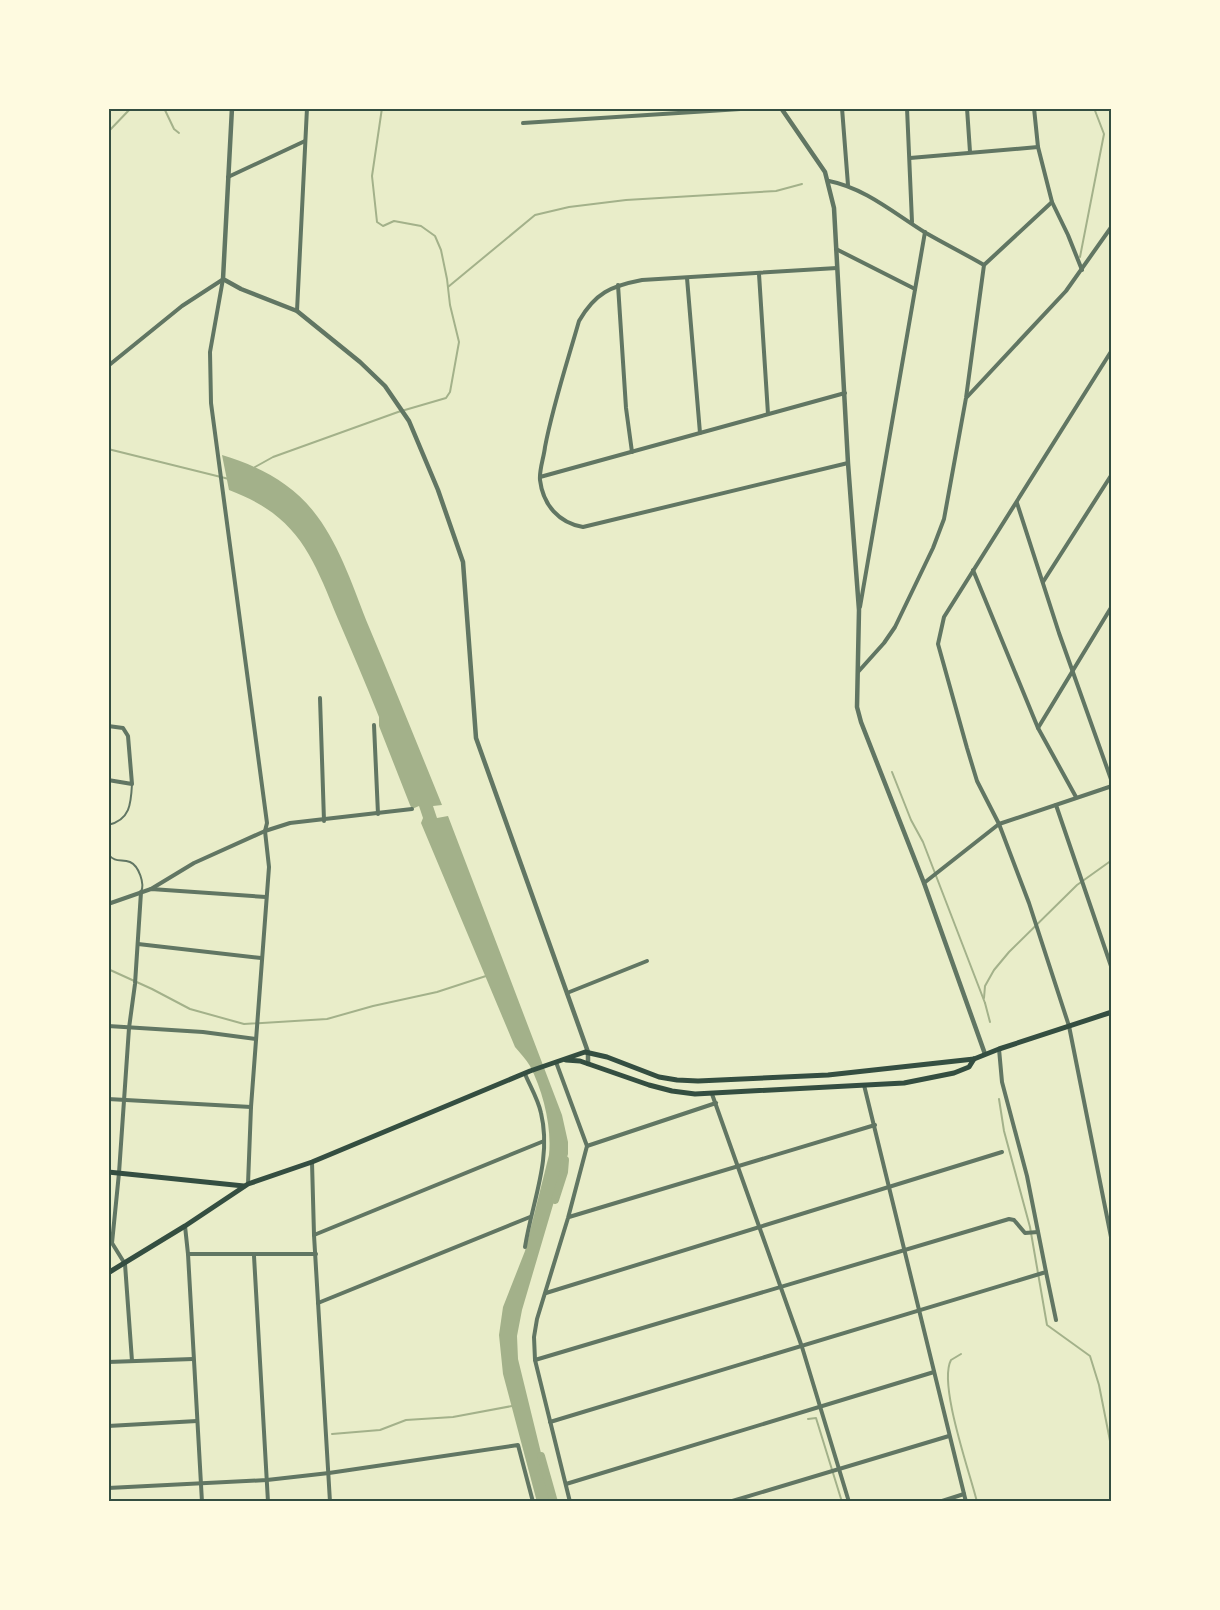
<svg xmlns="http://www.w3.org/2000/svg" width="1220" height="1610" font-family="'Alegreya Sans',sans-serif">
	<rect width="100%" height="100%" fill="#e9edc9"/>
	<path fill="#a3b18a" d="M222,455c37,11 72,29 95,61 24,32 37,74 52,111 25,59 49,119 73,178l-9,1 4,12 11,-2 114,299 6,27v12l-46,156 -5,26 1,23 35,143h-16l-34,-128 -4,-39 4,-28 22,-56 24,-96c3,-28 -6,-64 -19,-89 -4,-7 -10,-13 -15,-19l-94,-224 2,-5 -4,-12 -7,3 -2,-4 -31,-79v-9c-13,-33 -27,-65 -41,-98 -26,-64 -40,-103 -109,-129z"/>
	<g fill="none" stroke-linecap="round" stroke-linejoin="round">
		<g stroke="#a3b18a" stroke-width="2">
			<polyline points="164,108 174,129 179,133"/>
			<polyline points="108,132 131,108"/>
			<polyline points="1080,257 1104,134 1094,108"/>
			<polyline points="448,287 535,215 569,207 626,200 776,191 802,184"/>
			<polyline points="108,449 229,479"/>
			<polyline points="255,467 273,457 398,412 446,398 450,392 459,342 450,305 447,279 441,250 435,236 421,226 394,221 383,226 377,222 372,176 382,108"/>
			<polyline points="892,772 911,820 923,842 985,1003"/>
			<polyline points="108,969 152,989 190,1009 244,1024 327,1019 373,1006 437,992 486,976"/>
			<polyline points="984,998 985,986 994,970 1009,952 1077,885 1112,860"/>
			<polyline points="985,1003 990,1022"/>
			<polyline points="999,1099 1004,1131 1030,1227 1047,1325 1090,1356 1099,1385 1112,1451"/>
			<path d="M961,1354l-10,6c-13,24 19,113 26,142"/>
			<polyline points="808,1419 816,1418 842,1502"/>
			<polyline points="332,1434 380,1430 406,1420 453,1417 512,1406"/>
		</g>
		<g stroke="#a3b18a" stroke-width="8">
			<polyline points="555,1200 564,1172 565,1160"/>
			<polyline points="541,1456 554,1502"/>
		</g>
		<g stroke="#617663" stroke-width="2">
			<path d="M108,825c22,-5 23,-21 24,-41"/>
			<path d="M108,854c7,9 13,5 22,8 9,4 15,22 11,30"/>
		</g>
		<g stroke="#617663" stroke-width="4">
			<polyline points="842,108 848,185"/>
			<polyline points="907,108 912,222"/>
			<polyline points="967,108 970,152"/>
			<polyline points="1034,108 1038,147 1052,202 1068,235 1082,270"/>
			<polyline points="523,123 756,108"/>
			<polyline points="910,158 1038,147"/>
			<polyline points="228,177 305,141"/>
			<path d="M829,181c36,7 66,33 97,52 19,11 39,21 58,32"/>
			<polyline points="836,249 915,289"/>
			<path d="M837,268l-195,12c-31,6 -47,13 -63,41 -12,42 -26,84 -34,126 -1,10 -6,23 -5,33 3,25 19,43 43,47l265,-64"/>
			<polyline points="759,274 768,414"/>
			<polyline points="687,278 700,433"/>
			<polyline points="223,279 210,352 211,403 267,823 265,831 269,867 251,1107 248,1184"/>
			<polyline points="618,285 626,408 632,452"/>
			<polyline points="297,311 307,108"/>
			<polyline points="1112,350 944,617 938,644 967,748 977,781 999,824 1029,903 1069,1026 1112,1242"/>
			<polyline points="108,366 182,306 222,280"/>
			<polyline points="967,397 1066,291 1112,226"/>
			<polyline points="540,477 845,393"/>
			<polyline points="1017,503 1059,633 1112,782"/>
			<polyline points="973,570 1038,728 1076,797"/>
			<polyline points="1043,582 1112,474"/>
			<polyline points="860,607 925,232"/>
			<polyline points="858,672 884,643 895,627 933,548 944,519 966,398 984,265 1052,202"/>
			<polyline points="320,698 324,821"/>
			<polyline points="374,725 378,814"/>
			<polyline points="108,726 123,728 128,736 132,784 108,780"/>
			<polyline points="1038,728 1112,606"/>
			<polyline points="1056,805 1112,969"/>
			<polyline points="924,883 999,824 1112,786"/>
			<polyline points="151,889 194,863 265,831 290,823 412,809"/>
			<polyline points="108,904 151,889 266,897"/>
			<polyline points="138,944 261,958"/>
			<polyline points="567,993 647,961"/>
			<polyline points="108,1026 203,1032 256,1039"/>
			<polyline points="556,1062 587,1146 568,1218 537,1319 534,1337 535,1360 570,1502"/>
			<path d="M525,1074c5,12 13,25 16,39 11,46 -9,89 -16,134"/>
			<polyline points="864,1085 966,1502"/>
			<polyline points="712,1094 802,1347 849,1502"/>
			<polyline points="108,1099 251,1107"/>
			<polyline points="587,1146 716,1103"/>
			<polyline points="312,1162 314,1235 330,1502"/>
			<polyline points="569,1217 875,1125"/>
			<polyline points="185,1226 188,1254 202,1502"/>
			<polyline points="314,1235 544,1141"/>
			<polyline points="188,1254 316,1254"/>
			<polyline points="254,1256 268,1502"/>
			<polyline points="1046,1272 1056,1320"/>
			<polyline points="546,1293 1002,1152"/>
			<polyline points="318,1303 530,1217"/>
			<polyline points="535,1360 1009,1219 1014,1220 1025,1233 1038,1232"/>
			<polyline points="132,1361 125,1264 112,1243 119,1173 129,1028 135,984 141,892"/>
			<polyline points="108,1362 193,1359"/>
			<polyline points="550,1422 1046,1272 1027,1176 1002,1082 999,1049"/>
			<polyline points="108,1426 197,1421"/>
			<polyline points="566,1484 934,1372"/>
			<polyline points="108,1488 267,1480 329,1473 518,1445 533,1502"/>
			<polyline points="729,1502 949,1436"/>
			<polyline points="939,1502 964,1494"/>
		</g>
		<g stroke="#617663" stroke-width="4.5">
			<polyline points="232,108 223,279 241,289 297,311 360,362 385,386 409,421 438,490 463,562 476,738 588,1052 588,1064"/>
			<polyline points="781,108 825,172 834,208 848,463 859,610 857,707 861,722 924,883 985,1054"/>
		</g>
		<g stroke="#344e41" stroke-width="5">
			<polyline points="566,1060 580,1061 649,1085 672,1091 695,1094 904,1083 954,1073 969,1067 974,1059"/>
			<polyline points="108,1172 244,1186"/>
			<polyline points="108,1273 185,1226 248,1184 312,1162 530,1071 585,1052 607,1057 659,1077 677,1080 698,1081 828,1075 974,1059 999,1049 1112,1012"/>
		</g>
	</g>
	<rect width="1220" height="1610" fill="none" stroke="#fefae0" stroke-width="219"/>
	<rect x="110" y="110" width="1000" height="1390" fill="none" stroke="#344e41" stroke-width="2"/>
</svg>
